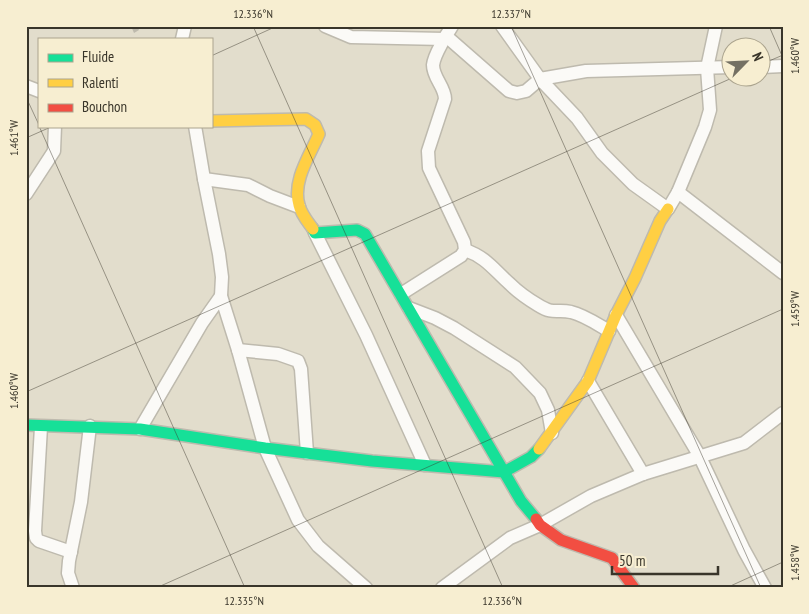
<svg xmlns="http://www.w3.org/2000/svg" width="809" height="614" font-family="'PT Sans Narrow',sans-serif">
	<rect width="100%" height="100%" fill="#e2ddcc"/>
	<polygon fill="#bebaad" points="131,26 137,26 139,30 134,33"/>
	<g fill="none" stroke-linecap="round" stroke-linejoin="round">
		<g stroke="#bebaae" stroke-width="15">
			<g id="street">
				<polyline points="325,26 351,37 444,39 452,26"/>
				<polyline points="502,26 540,79 577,118 602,153 633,184 668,209 678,192 783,273"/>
				<polyline points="446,36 509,91 517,93 526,91 540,79 586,71 732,67"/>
				<polyline points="182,39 185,26"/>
				<polyline points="762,67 783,66"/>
				<polyline points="26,86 39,91"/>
				<polyline points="195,126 204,179 219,254 222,277 221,296 238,350 265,448 298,520 318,546 366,588"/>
				<polyline points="204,179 248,185 270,196 299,207"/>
				<polyline points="678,192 705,127 710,110 707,68 716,26"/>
				<polyline points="26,194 54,151 55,126"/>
				<polyline points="315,233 366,335 425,465"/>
				<path d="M465,250c21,7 29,20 45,34 8,8 18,15 28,21 16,10 18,4 33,7 13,3 26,12 38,19"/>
				<path d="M401,294l60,-38 4,-6 -1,-8 -35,-74 -1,-17 17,-52c0,-12 -12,-21 -12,-34 1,-9 7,-18 11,-26"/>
				<polyline points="409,308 435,318 454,328 515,367 540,393 548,410 552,433"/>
				<polyline points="616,315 699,455 744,550 765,588"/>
				<polyline points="238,350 278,354 298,361 301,369 307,453"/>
				<polyline points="588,381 643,474"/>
				<polyline points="41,427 35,531 36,538 39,541 71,552"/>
				<polyline points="140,429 202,323 221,296"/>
				<polyline points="73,588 68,573 69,561 81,502 90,426"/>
				<polyline points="442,588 510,538 540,525 591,496 643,474 744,443 783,413"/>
			</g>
		</g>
		<g stroke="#bebaae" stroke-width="14">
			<g id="fast">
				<polyline points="313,229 315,233 357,230 365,234 521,501 536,519"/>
				<polyline points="26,425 140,429 265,448 372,461 504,472 531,457 539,449"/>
			</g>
		</g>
		<g stroke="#bebaae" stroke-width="14">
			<g id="slow">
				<path d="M211,121l95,-2 9,6 4,9c-9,21 -27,47 -20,71 2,9 9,17 14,24"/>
				<polyline points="539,449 588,381 616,315 635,278 660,221 668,209"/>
			</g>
		</g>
		<g stroke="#bebaae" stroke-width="14">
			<polyline id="jam" points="536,519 540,525 561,540 612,558 634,588"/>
		</g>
		<use href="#street" stroke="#fbfaf7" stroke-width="12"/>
		<use href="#fast" stroke="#16e098" stroke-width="11"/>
		<use href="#slow" stroke="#ffcf43" stroke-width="11"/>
		<use href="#jam" stroke="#f24e42" stroke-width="11"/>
	</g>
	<path fill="none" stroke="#39352a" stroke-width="1" stroke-opacity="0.45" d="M253,26l250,562M511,26l250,562M769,26l14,32M211,56l66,-30M762,64l21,-9M26,97l13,28M39,126l206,462M26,138l27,-12M26,392l706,-314M156,588l627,-279M726,588l57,-26"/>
	<rect width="809" height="614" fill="none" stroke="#f7eed1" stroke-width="55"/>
	<rect x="38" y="38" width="175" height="90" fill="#f7eed1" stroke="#aba48e"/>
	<rect x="48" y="54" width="25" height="8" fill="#16e098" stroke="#aba48e"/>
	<text x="82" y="62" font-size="15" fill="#39352a">Fluide</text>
	<rect x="48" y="79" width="25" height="8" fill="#ffcf43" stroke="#aba48e"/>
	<text x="82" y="88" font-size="15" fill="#39352a">Ralenti</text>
	<rect x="48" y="104" width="25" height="8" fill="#f24e42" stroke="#aba48e"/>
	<text x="82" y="112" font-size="15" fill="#39352a">Bouchon</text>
	<g transform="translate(746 62) rotate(66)"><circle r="24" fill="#f7eed1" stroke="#aba48e"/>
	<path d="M0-4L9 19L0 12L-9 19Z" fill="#747063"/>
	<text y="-8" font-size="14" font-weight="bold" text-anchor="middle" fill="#39352a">N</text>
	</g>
	<path d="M612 566v8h106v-8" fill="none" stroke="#39352a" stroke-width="2.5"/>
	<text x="619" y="566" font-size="15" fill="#39352a" stroke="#f7eed1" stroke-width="4" paint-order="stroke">50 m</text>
	<rect x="28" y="28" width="754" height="558" fill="none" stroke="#39352a" stroke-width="2"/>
	<g font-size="12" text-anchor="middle" fill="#39352a">
		<text x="253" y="18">12.336°N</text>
		<text x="511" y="18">12.337°N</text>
		<text transform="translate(795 56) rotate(-90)" y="4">1.460°W</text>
		<text transform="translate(14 138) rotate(-90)" y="4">1.461°W</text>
		<text transform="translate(795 309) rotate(-90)" y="4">1.459°W</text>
		<text transform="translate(14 391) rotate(-90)" y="4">1.460°W</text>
		<text transform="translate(795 563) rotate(-90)" y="4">1.458°W</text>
		<text x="244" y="605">12.335°N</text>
		<text x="502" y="605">12.336°N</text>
	</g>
</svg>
